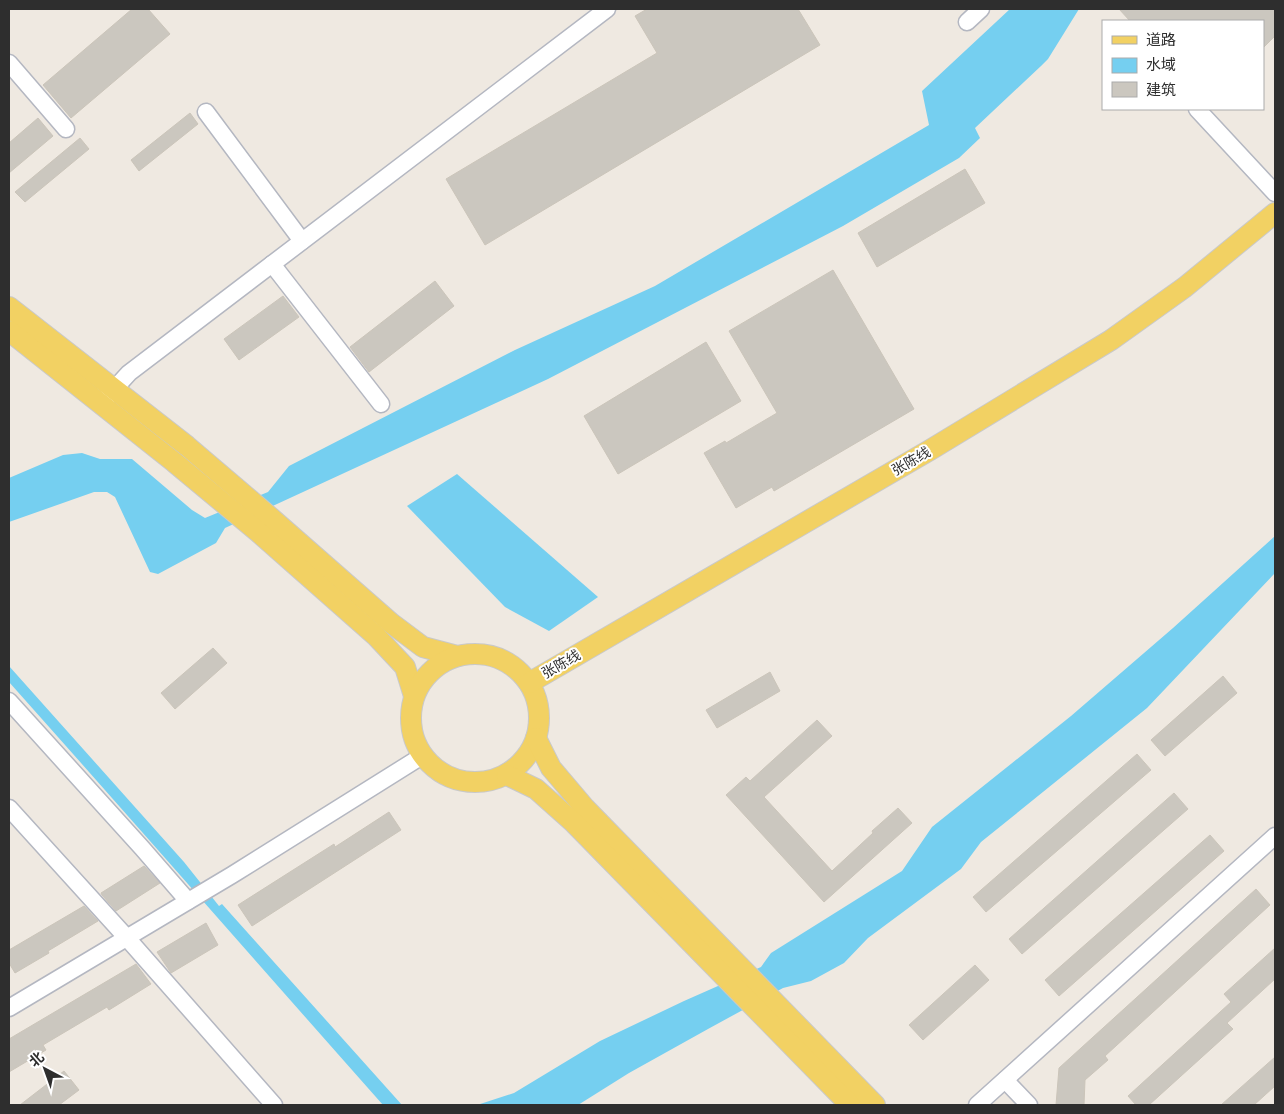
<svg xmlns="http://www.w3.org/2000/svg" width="1284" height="1114" font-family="Raleway,'Noto Sans SC',sans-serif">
	<rect width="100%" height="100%" fill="#efe9e1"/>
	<g fill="#75cff0">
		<polygon points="1010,9 1079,9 1048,59 1041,66 975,128 980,138 959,158 843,226 548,379 225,528 216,543 158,574 150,572 115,497 107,492 94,492 9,522 9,478 63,455 82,453 100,459 132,459 192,510 205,518 268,492 289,466 515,350 655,286 929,125 922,91"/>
		<polygon points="457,474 598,597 549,631 505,607 407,506"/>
		<polygon points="1275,536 1275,573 1147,708 981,842 961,869 868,938 844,963 811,981 783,988 708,1029 629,1073 578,1105 477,1105 514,1093 600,1041 684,1001 761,967 771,953 902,871 932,827 1071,716 1173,628"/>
		<path d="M9,666l175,196 35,44 3,-2 180,201h-19c-125,-141 -249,-283 -374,-423z"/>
	</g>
	<g fill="#cbc7bf" stroke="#cbc5ba">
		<polygon points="132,9 148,9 170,34 71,118 43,85"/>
		<polygon points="647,9 798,9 820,45 485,245 446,179 657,53 635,16"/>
		<polygon points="1119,9 1275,9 1275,36 1263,48 1263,21 1130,21"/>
		<polygon points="190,113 198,124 139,171 131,160"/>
		<polygon points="38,118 53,136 9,173 9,143"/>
		<polygon points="80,138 89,149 25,202 15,192"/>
		<polygon points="965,169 985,203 877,267 858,233"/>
		<polygon points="833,270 914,409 774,491 772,487 736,508 704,453 725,441 726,443 777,413 729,331"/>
		<polygon points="435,281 454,306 369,372 350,347"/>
		<polygon points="283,296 299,317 239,360 224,339"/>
		<polygon points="706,342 741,401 618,474 584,416"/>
		<polygon points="213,648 227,663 175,709 161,693"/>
		<polygon points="770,672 780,691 717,728 706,710"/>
		<polygon points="1223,676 1237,693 1165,756 1151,740"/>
		<polygon points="817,720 832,736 764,797 832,871 873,833 872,831 898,808 912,823 824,902 726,795 746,777 750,781"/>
		<polygon points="1137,754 1151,770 986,912 973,897"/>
		<polygon points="1174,793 1188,809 1022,954 1009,939"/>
		<polygon points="389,812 401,830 252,926 238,905 334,844 335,847"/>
		<polygon points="1210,835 1224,851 1059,996 1045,980"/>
		<polygon points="144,866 160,883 116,911 102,895 101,893"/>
		<polygon points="1256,889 1270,905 1105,1056 1108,1060 1085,1080 1084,1105 1056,1105 1059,1068"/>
		<polygon points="84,906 98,921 48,951 49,953 15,973 9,963 9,950"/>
		<polygon points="206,923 218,945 171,973 157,952"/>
		<polygon points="1275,948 1275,979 1227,1023 1233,1029 1149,1105 1136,1105 1128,1096 1231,1002 1224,994"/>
		<polygon points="136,964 151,984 109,1010 107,1007 43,1045 46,1050 9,1072 9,1039"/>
		<polygon points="975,965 989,980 923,1040 909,1025"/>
		<polygon points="1275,1057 1275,1086 1254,1105 1221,1105"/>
		<polygon points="64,1071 79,1090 59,1105 20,1105"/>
	</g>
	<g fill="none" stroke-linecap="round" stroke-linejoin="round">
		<g stroke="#b4b7c1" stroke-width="19">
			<g id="minor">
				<polyline points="967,22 981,9"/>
				<polyline points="9,63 66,129"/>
				<polyline points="1197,109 1275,193"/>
				<polyline points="206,112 302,241"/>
				<polyline points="272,264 381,404"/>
				<polyline points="107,397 129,373 607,9"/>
				<polyline points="9,701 142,848 188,901"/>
				<polyline points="9,808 127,938 274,1105"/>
				<polyline points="9,1008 232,875 422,756"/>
				<polyline points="1005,1080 1029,1105"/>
				<polyline points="977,1105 1275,836"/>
			</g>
		</g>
		<g stroke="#c9c9c9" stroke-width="22">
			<g id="major">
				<polyline points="9,307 187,446 269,516 391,623 423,647 457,656"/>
				<polyline points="9,331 174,462 257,531 376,636 405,667 414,696"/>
				<circle cx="475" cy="718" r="64"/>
				<polyline points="529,683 930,450 1111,340 1185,287 1275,213"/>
				<polyline points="536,738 551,768 585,808 875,1105"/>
				<polyline points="507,775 536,789 573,822 850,1105"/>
			</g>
		</g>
		<use href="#minor" stroke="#fff" stroke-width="16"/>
		<use href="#major" stroke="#f2d163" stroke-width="20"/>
	</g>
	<g text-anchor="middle" stroke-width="4" stroke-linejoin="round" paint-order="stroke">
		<g font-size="14" fill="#2e2e2e" stroke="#fff">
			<text transform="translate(911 461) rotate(-30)" y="5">张陈线</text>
			<text transform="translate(561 664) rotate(-30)" y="5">张陈线</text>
		</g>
	</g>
	<rect width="1284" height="1114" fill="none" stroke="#2e2e2e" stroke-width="20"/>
	<rect x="1102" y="20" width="162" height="90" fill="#ffffff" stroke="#ababab"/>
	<rect x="1112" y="36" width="25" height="8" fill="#f2d163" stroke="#ababab"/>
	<text x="1146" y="45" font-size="15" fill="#2e2e2e">道路</text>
	<rect x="1112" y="58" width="25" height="15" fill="#75cff0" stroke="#ababab"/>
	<text x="1146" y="70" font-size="15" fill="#2e2e2e">水域</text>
	<rect x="1112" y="82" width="25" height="15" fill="#cbc7bf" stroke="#ababab"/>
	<text x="1146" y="95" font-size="15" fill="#2e2e2e">建筑</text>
	<g transform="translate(45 1069) rotate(319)" stroke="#ffffff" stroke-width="4" paint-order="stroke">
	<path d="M0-4L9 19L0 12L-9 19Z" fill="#2e2e2e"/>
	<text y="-8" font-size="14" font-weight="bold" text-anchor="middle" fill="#2e2e2e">北</text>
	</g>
</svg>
